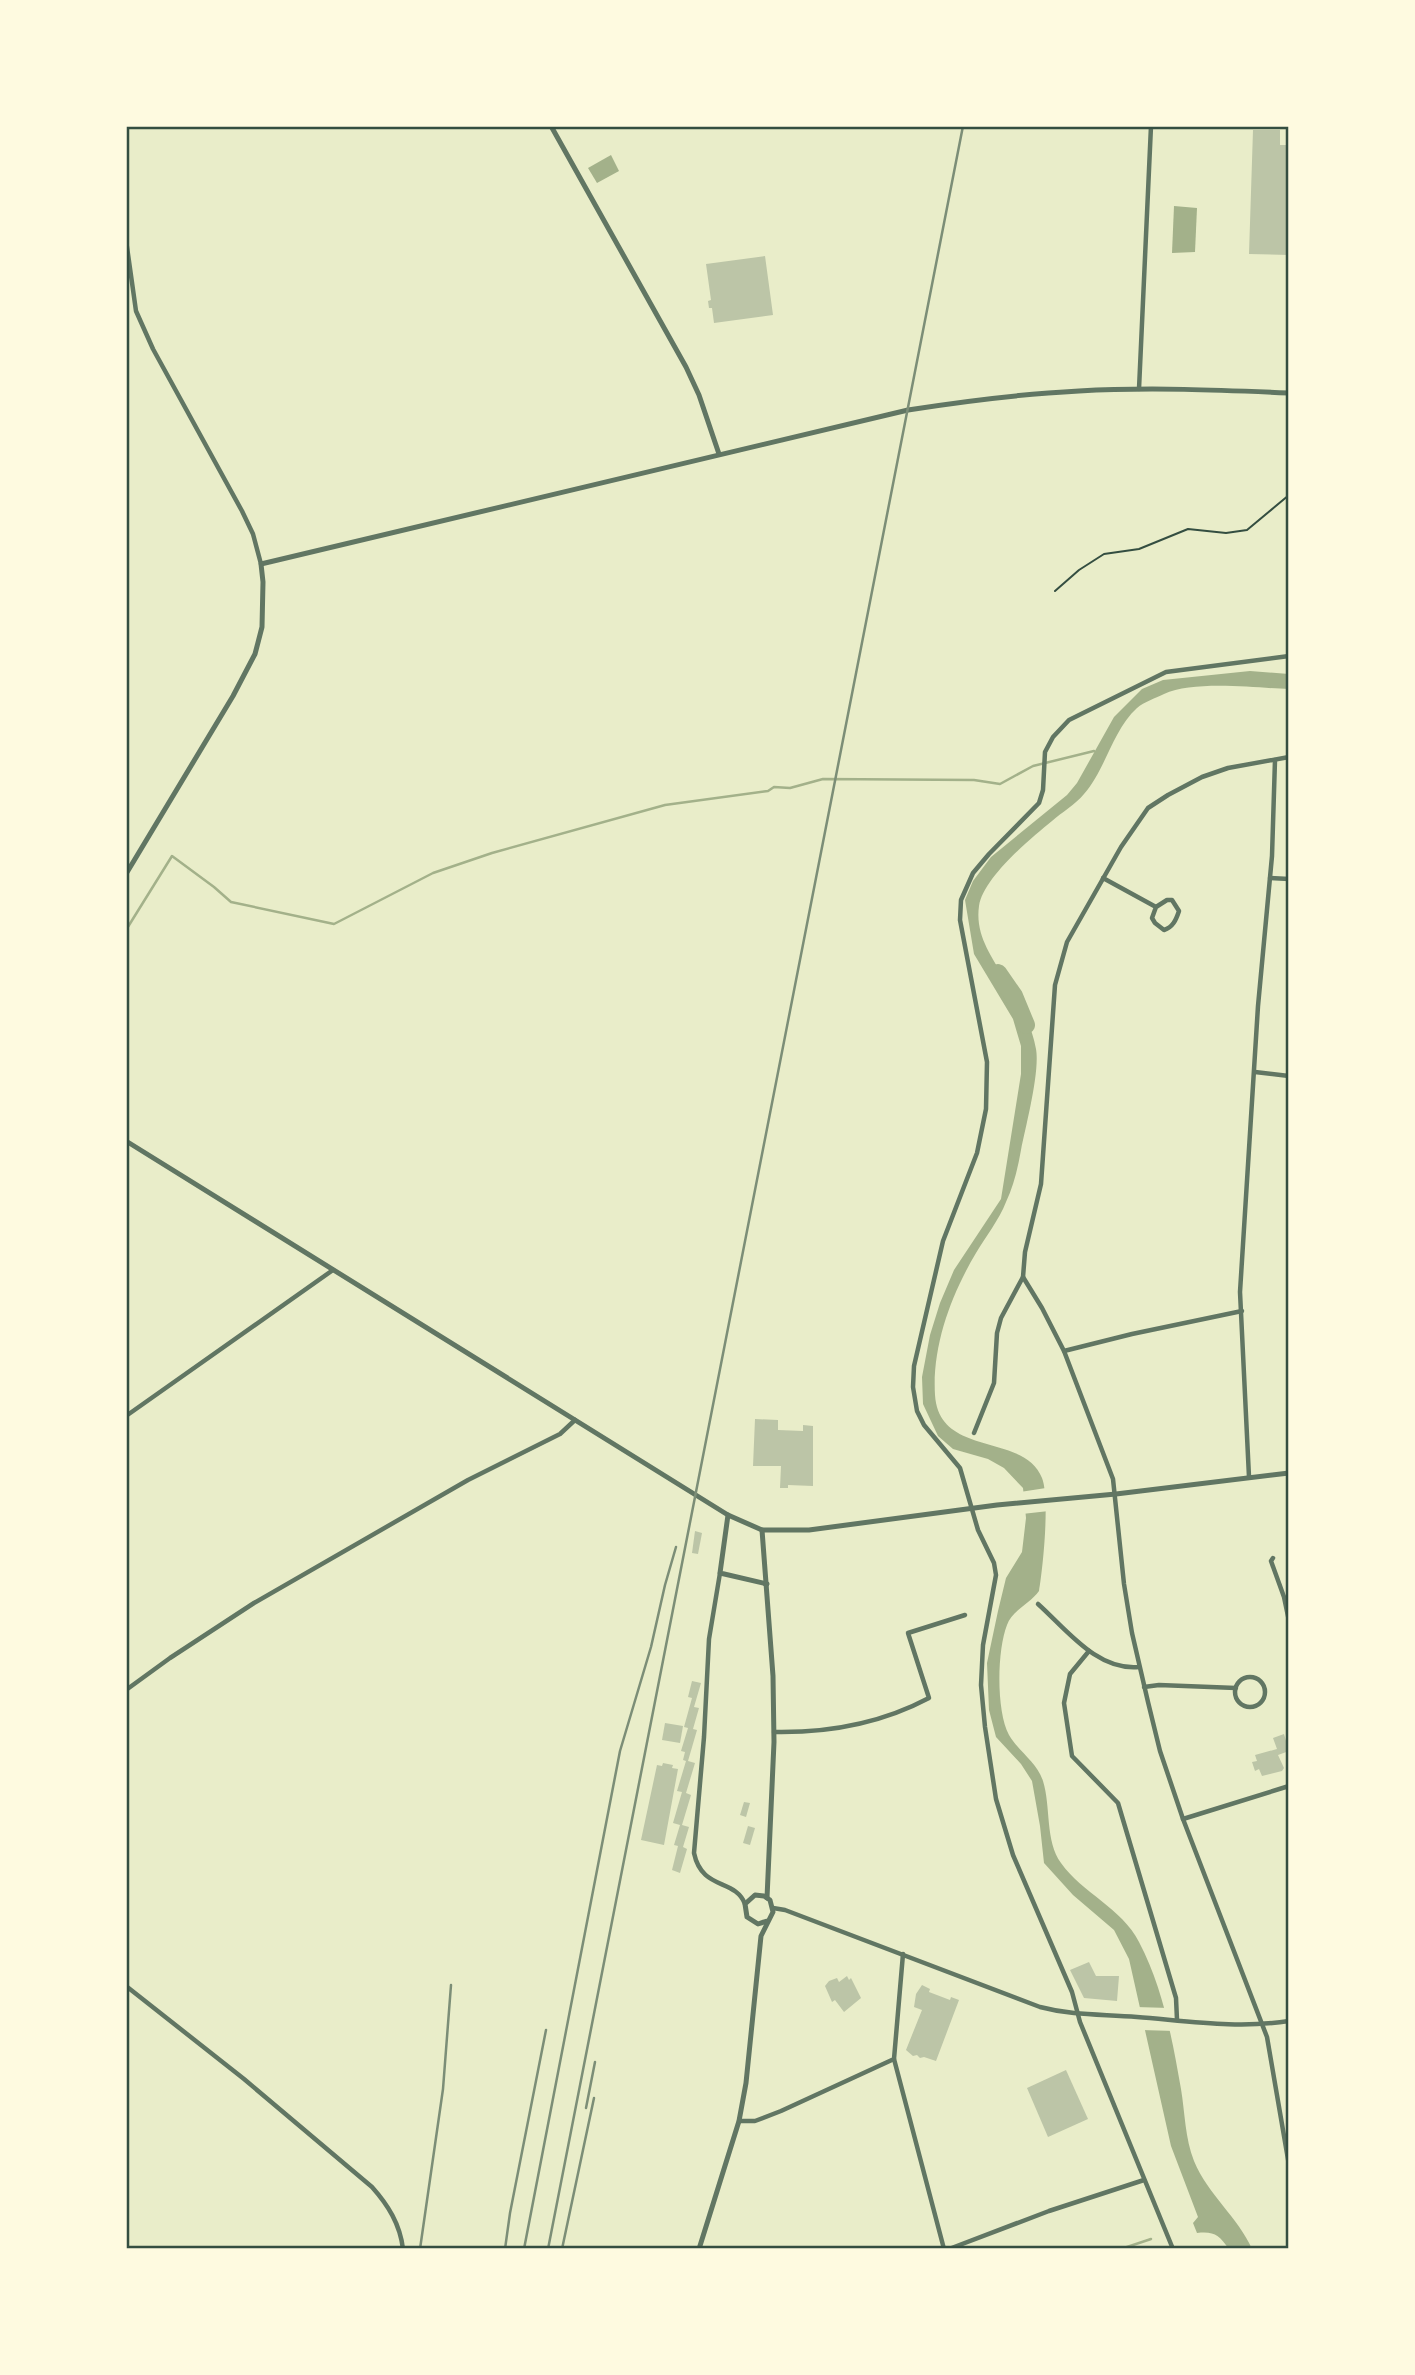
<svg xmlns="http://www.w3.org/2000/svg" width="1415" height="2375" font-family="Karla,sans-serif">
	<rect width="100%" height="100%" fill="#e9edc9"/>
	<g fill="#a3b18a">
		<polygon points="611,155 619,171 597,183 588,168"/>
		<polygon points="1174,206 1197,208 1195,252 1172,253"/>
		<path d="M1250,671l39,3v15c-33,-1 -95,-9 -125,5 -8,4 -20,8 -27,14 -25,23 -31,61 -53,86 -9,11 -22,18 -32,27 -22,18 -69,57 -73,85 -4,29 12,49 25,72 13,20 28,47 32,71 4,23 -10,76 -15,101 -3,17 -7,35 -15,52 -7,18 -20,34 -30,51 -25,42 -44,93 -41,142 4,63 89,37 107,83 8,20 1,90 -3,113 -9,13 -27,19 -32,34 -10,25 -11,86 2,110 10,17 28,27 34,46 8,26 2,60 18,82 21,30 61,45 78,79 24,46 33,96 42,147 4,24 4,49 13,72 14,34 44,56 58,88h-23c-10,-14 -15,-18 -32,-16l-4,-10 5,-6 -27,-71 -42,-187 -15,-29 -41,-35 -29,-32 -4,-37 -8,-45 -11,-17 -25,-27 -7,-27 -2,-47 11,-52 8,-33 16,-26 4,-34 -3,-30 -19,-20 -16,-9 -35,-10 -15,-13 -15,-32 -1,-27 8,-42 10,-32 14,-33 47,-71 20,-125v-28l-8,-27 -39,-65 -9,-54 8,-19 18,-24 76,-62 10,-12 37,-66 28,-28 21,-9z"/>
	</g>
	<g fill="#e9edc9">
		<polygon points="1046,1488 1049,1511 1022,1514 1020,1492"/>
		<polygon points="1136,2007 1169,2008 1175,2031 1141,2030"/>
	</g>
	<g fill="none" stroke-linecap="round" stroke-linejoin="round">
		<g stroke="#a3b18a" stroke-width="2.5">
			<polyline points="126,930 172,856 214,887 231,902 334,924 433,873 492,853 665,805 768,791 774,787 790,788 823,779 974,780 1000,784 1033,766 1094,751"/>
			<polyline points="1121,2249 1151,2239"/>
		</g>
		<polyline stroke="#a3b18a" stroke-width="18" points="998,973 1014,996 1026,1025"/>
	</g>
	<g fill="#bcc5a7">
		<polygon points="1253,130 1280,130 1280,145 1289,145 1289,255 1249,254"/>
		<polygon points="765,256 773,315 714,323 712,308 709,308 708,301 711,300 706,264"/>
		<polygon points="755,1419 778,1420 778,1430 803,1431 803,1425 813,1426 813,1486 788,1485 788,1488 780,1488 781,1466 753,1466"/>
		<polygon points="695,1531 702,1533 698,1554 692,1553"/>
		<polygon points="692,1681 701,1683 694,1707 699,1708 693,1729 697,1730 688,1761 695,1763 686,1793 691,1795 682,1825 689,1827 683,1847 687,1849 680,1873 672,1870 678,1846 674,1845 680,1825 673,1823 682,1792 677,1791 686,1761 683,1760 685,1752 681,1751 688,1728 684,1727 692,1698 688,1697"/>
		<polygon points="665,1723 683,1726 680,1743 662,1740"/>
		<polygon points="1284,1734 1289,1751 1278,1755 1284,1768 1282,1771 1262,1776 1259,1769 1255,1771 1252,1762 1257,1761 1255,1755 1277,1749 1273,1738"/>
		<polygon points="663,1763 673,1765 672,1768 678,1769 664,1845 641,1840 657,1765 662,1766"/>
		<polygon points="744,1802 750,1803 746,1817 740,1815"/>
		<polygon points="748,1826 755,1828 750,1845 743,1843"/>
		<polygon points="1089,1962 1096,1976 1119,1976 1117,2001 1084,1998 1070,1970"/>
		<polygon points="847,1976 849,1980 851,1978 861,1998 844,2012 835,2000 832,2002 825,1986 829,1981 837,1978 839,1982"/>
		<polygon points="922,1985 930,1989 929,1992 950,2000 951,1997 959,2000 936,2061 924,2057 920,2058 917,2055 913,2056 906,2050 922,2010 914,2007 916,1994"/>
		<polygon points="1066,2070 1088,2119 1048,2137 1027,2088"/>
	</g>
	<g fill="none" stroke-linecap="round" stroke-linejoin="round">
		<polyline stroke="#344e41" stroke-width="2" points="1055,591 1079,570 1104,554 1139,549 1188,529 1226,533 1247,530 1289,495"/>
		<g stroke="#617663" stroke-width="4.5">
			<polyline points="126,240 136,311 153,349 242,511 253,534 261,564"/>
			<polyline points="1139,389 1151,126"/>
			<polyline points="1289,757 1228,768 1202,777 1168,795 1148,808 1121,847 1067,942 1055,985 1041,1184 1025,1252 1023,1277 1042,1308 1064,1351 1113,1479 1124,1584 1132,1633 1148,1702 1160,1751 1183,1819 1267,2037 1289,2165"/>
			<path d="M1103,878l53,29 11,-7h5l7,11c-3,9 -6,16 -15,19l-9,-7 -3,-5 4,-11"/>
			<polyline points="1270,878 1289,879"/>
			<polyline points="1255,1072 1289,1076"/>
			<polyline points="1064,1351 1132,1334 1242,1311"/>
			<polyline points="126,1416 333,1270"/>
			<polyline points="974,1433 994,1383 997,1333 1001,1318 1023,1277"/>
			<polyline points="1249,1477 1240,1292 1258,1006 1272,856 1275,760"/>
			<polyline points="1273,1558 1271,1561 1284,1597 1289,1621"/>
			<path d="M720,1573l-11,66 -5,98 -10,116c8,38 41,25 51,51"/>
			<path d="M1038,1604c29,26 59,67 101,63"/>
			<polyline points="1089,1651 1070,1674 1064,1703 1072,1756 1118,1803 1176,1998 1177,2020"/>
			<circle cx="1250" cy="1692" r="15"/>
			<polyline points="1144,1687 1159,1685 1236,1688"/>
			<polyline points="126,1690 170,1658 254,1603 468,1480 560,1434 575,1420"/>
			<path d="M774,1732c55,1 106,-8 155,-34l-21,-65 57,-18"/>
			<polyline points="1183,1819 1289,1786"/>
			<path d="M773,1908l12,2 255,97c34,9 63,7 97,10 51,4 101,12 152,4"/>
			<path d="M126,1986l118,93 128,108c16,18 28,37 31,62"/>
			<polyline points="894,2059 944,2249"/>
			<polyline points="739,2121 755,2121 781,2111 894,2059 903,1954"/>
			<polyline points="949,2249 1049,2211 1144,2180"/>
			<polyline points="1173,2249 1080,2022 1072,1992 1013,1855 996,1799 985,1727 981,1685 983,1645 996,1575 994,1563 978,1530 960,1468 924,1425 917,1411 913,1387 914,1366 943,1241 977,1153 986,1109 987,1062 960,920 961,900 973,873 989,854 1039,803 1043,790 1045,752 1053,737 1069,720 1166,672 1289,656"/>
		</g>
		<g stroke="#617663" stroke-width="5">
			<polyline points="551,126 686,367 699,395 719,454"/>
			<path d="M126,874l107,-178 22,-42 7,-27 1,-45 -2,-18 647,-154c57,-9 113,-16 171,-19 70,-4 140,-1 210,2"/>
			<polyline points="126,1141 728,1515 762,1530 809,1530 997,1505 1116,1494 1289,1473"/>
			<polyline points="728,1515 720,1573 767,1584"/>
			<polyline points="762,1530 773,1676 774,1742 767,1898"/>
			<polyline points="699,2249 739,2121 746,2083 761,1936 773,1912 770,1900 764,1896 755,1895 745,1904 747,1917 758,1924 767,1921"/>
		</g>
		<g stroke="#7c8e77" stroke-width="2.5">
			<polyline points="586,2108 595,2062"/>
			<polyline points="420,2249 443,2089 451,1985"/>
			<polyline points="505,2249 510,2213 546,2030"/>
			<polyline points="524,2249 620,1751 651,1647 665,1585 676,1547"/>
			<polyline points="548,2249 963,126"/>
			<polyline points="562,2249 594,2098"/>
		</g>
	</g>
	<rect width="1415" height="2375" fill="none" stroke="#fefae0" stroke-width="256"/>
	<rect x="128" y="128" width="1159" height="2119" fill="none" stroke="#344e41" stroke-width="2.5"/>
</svg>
